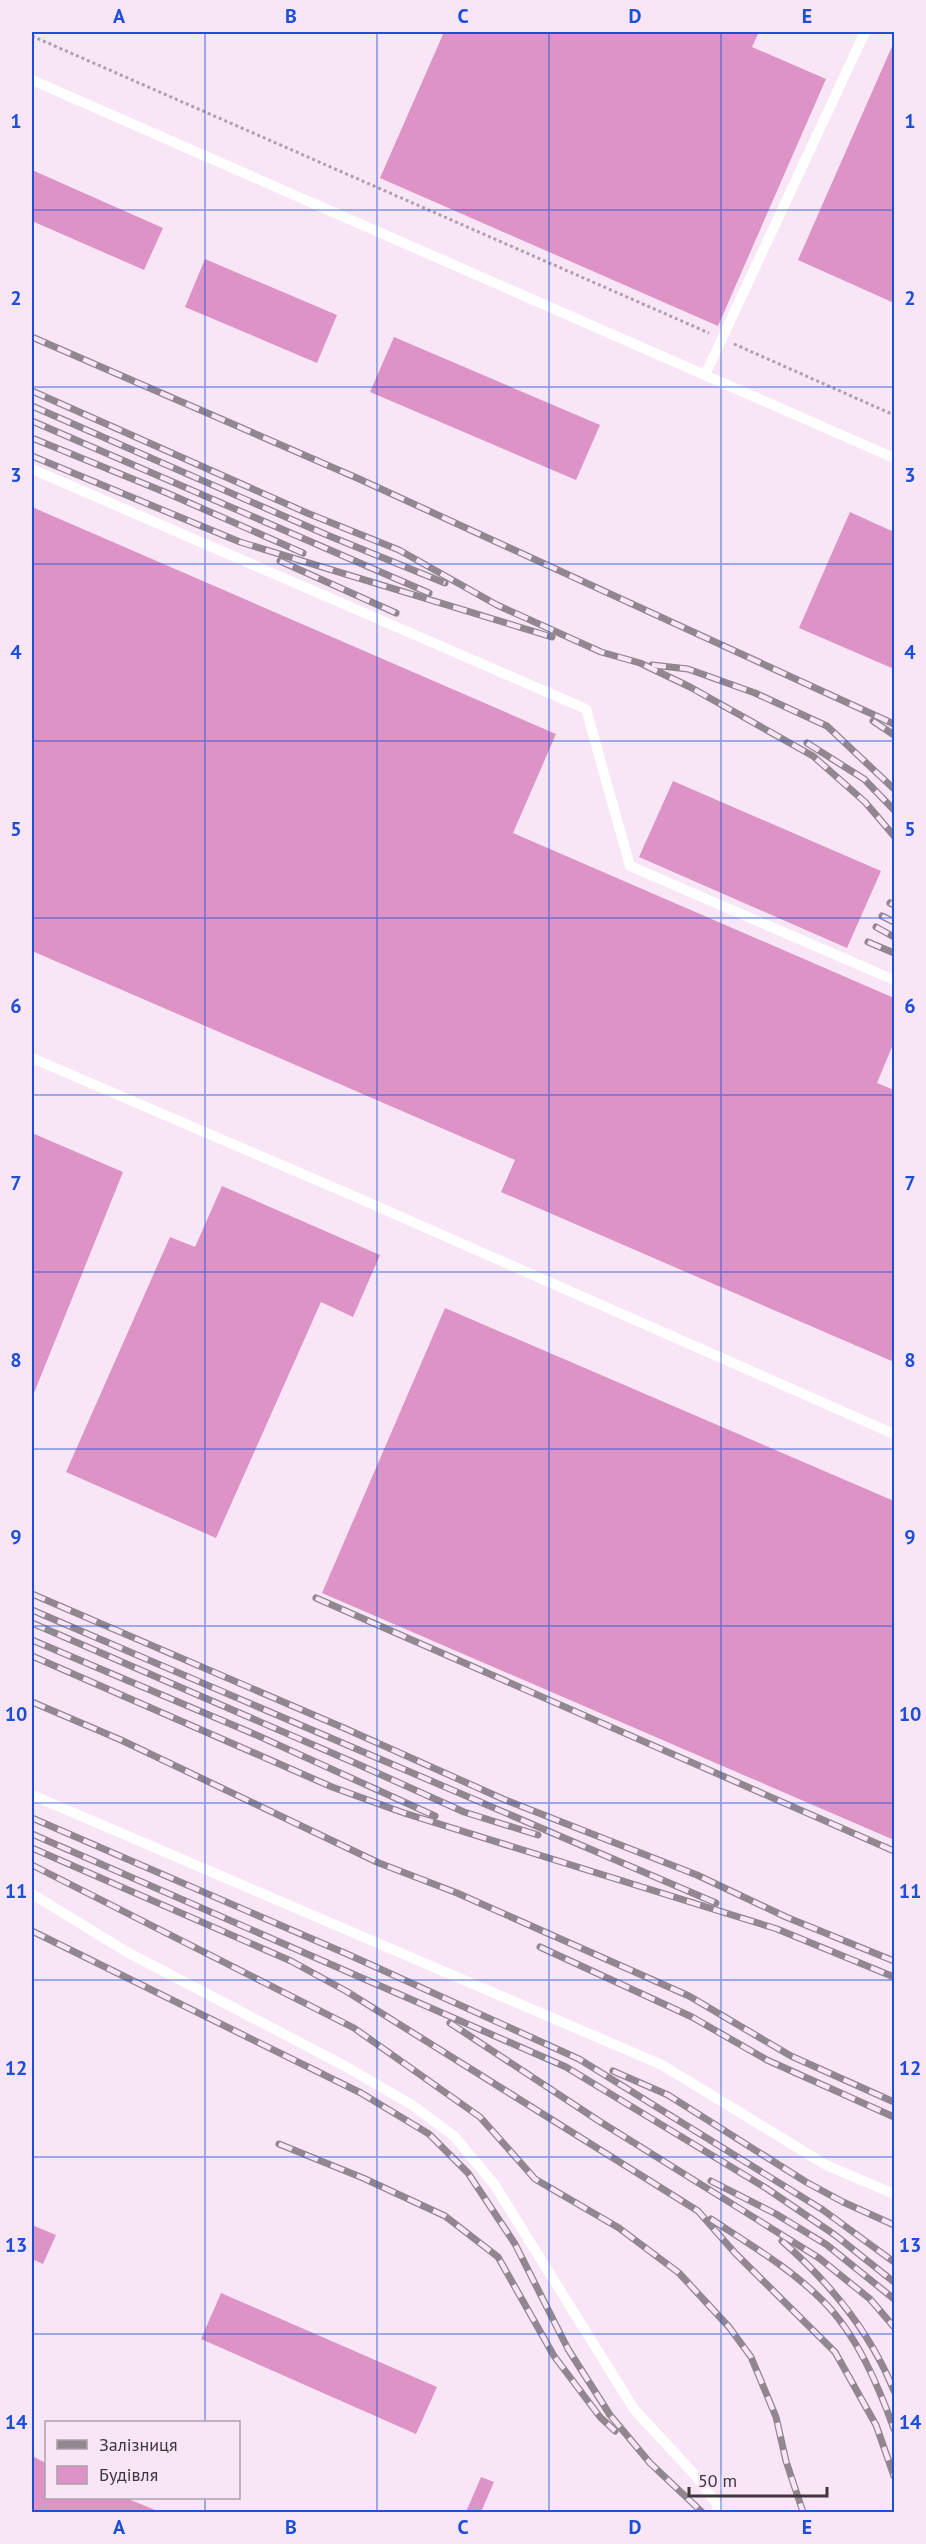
<svg xmlns="http://www.w3.org/2000/svg" width="926" height="2544" font-family="'PT Sans',sans-serif">
	<rect width="100%" height="100%" fill="#f8e6f6"/>
	<g fill="#dd93c6">
		<polygon points="444,32 759,32 752,47 826,79 718,326 380,178"/>
		<polygon points="894,42 894,303 798,260"/>
		<polygon points="32,170 163,228 144,270 32,221"/>
		<polygon points="205,259 337,315 317,363 185,307"/>
		<polygon points="394,337 600,425 576,480 370,392"/>
		<polygon points="32,507 556,734 513,833 894,998 894,1042 877,1083 894,1090 894,1362 501,1192 515,1160 32,951"/>
		<polygon points="850,512 894,532 894,669 799,628"/>
		<polygon points="673,781 881,871 847,948 639,857"/>
		<polygon points="32,1133 123,1172 32,1398"/>
		<polygon points="222,1186 380,1255 353,1317 321,1302 216,1538 66,1472 170,1237 195,1247"/>
		<polygon points="445,1308 894,1501 894,1840 322,1593"/>
		<polygon points="32,2225 56,2235 43,2264 32,2259"/>
		<polygon points="221,2293 437,2387 416,2434 201,2339"/>
		<polygon points="32,2456 46,2463 46,2498 126,2498 160,2512 32,2512"/>
		<polygon points="481,2477 494,2482 481,2512 466,2512"/>
	</g>
	<g fill="none" stroke-linecap="round" stroke-linejoin="round">
		<g stroke="#aea0ac" stroke-width="3" stroke-dasharray="3 3" stroke-linecap="butt">
			<polyline points="32,36 709,333"/>
			<polyline points="734,344 894,415"/>
		</g>
		<g stroke="#fff" stroke-width="10">
			<polyline points="32,80 894,458"/>
			<polyline points="705,375 865,32"/>
			<polyline points="32,469 586,709 630,866 894,980"/>
			<polyline points="32,1058 356,1197 894,1434"/>
			<polyline points="32,1795 662,2065 826,2165 894,2194"/>
			<polyline points="32,1894 127,1952 343,2065 412,2105 454,2136 494,2184 634,2409 694,2474 717,2504 717,2512"/>
		</g>
		<g stroke="#928690" stroke-width="7">
			<g id="rail">
				<polyline points="32,337 357,478 894,724"/>
				<polyline points="32,391 307,513 399,550 497,605 601,652 640,663 690,687 813,756 865,802 894,836"/>
				<polyline points="32,406 327,535 445,583"/>
				<polyline points="32,421 429,593"/>
				<polyline points="32,438 167,493 303,553"/>
				<polyline points="32,456 240,542 552,637"/>
				<polyline points="280,561 396,613"/>
				<polyline points="652,665 688,669 755,693 827,726 894,789"/>
				<polyline points="873,721 894,735"/>
				<polyline points="807,743 864,779 894,810"/>
				<polyline points="890,903 894,905"/>
				<polyline points="882,916 894,922"/>
				<polyline points="876,927 894,937"/>
				<polyline points="868,942 894,953"/>
				<polyline points="32,1594 344,1728 503,1799 697,1875 786,1917 894,1961"/>
				<polyline points="316,1598 894,1851"/>
				<polyline points="32,1610 716,1903"/>
				<polyline points="32,1623 355,1763 464,1812 538,1835"/>
				<polyline points="32,1640 254,1734 435,1816"/>
				<polyline points="32,1656 332,1787 404,1813 777,1929 894,1977"/>
				<polyline points="32,1702 121,1740 379,1863 457,1893 689,1996 791,2056 894,2102"/>
				<polyline points="32,1818 347,1954 579,2059 823,2210 894,2262"/>
				<polyline points="32,1834 566,2067 766,2188 835,2235 894,2282"/>
				<polyline points="32,1848 291,1961 346,1991 698,2211 735,2253 835,2352 876,2425 894,2476"/>
				<polyline points="32,1865 354,2028 480,2117 535,2179 619,2228 679,2273 729,2327 751,2357 776,2417 786,2461 803,2512"/>
				<polyline points="32,1931 361,2093 429,2134 468,2173 515,2244 568,2349 610,2415 650,2463 702,2512"/>
				<polyline points="540,1947 692,2017 767,2060 894,2117"/>
				<polyline points="450,2023 599,2121 819,2258 870,2299 894,2327"/>
				<polyline points="613,2071 668,2095 806,2182 843,2202 894,2225"/>
				<polyline points="279,2144 363,2178 445,2216 498,2257 554,2356 600,2417 615,2431"/>
				<polyline points="711,2181 776,2214 827,2245 894,2299"/>
				<path d="M711,2219c38,25 79,49 112,82 34,34 55,84 71,128"/>
				<path d="M782,2241c48,42 88,90 112,150"/>
			</g>
		</g>
		<use href="#rail" stroke="#f8e6f6" stroke-width="4.5" stroke-dasharray="14" stroke-linecap="butt"/>
	</g>
	<path fill="none" stroke="#1d4ed8" stroke-width="1.5" stroke-opacity="0.55" d="M205,32v2390M377,32v2480M549,32v2480M721,32v2480M32,210h862M32,387h862M32,564h862M32,741h862M32,918h862M32,1095h862M32,1272h862M32,1449h862M32,1626h862M32,1803h862M32,1980h862M32,2157h862M32,2334h862M205,2498v14"/>
	<rect width="926" height="2544" fill="none" stroke="#f8e6f6" stroke-width="66"/>
	<rect x="45" y="2421" width="195" height="78" fill="#f8e6f6" stroke="#aea0ac" stroke-width="1.5"/>
	<rect x="57" y="2440" width="30" height="9" fill="#928690" stroke="#aea0ac" stroke-width="1.5"/>
	<text x="99" y="2451" font-size="18" fill="#3e373d">Залізниця</text>
	<rect x="57" y="2466" width="30" height="18" fill="#dd93c6" stroke="#aea0ac" stroke-width="1.5"/>
	<text x="99" y="2481" font-size="18" fill="#3e373d">Будівля</text>
	<path d="M689 2487v9h138v-9" fill="none" stroke="#3e373d" stroke-width="3"/>
	<text x="698" y="2487" font-size="18" fill="#3e373d" stroke="#f8e6f6" stroke-width="4.5" paint-order="stroke">50 m</text>
	<rect x="33" y="33" width="860" height="2478" fill="none" stroke="#1d4ed8" stroke-width="2"/>
	<g font-size="20" text-anchor="middle" font-weight="bold" fill="#1d4ed8">
		<text x="119" y="23">A</text>
		<text x="291" y="23">B</text>
		<text x="463" y="23">C</text>
		<text x="635" y="23">D</text>
		<text x="807" y="23">E</text>
		<text x="16" y="128">1</text>
		<text x="910" y="128">1</text>
		<text x="16" y="305">2</text>
		<text x="910" y="305">2</text>
		<text x="16" y="482">3</text>
		<text x="910" y="482">3</text>
		<text x="16" y="659">4</text>
		<text x="910" y="659">4</text>
		<text x="16" y="836">5</text>
		<text x="910" y="836">5</text>
		<text x="16" y="1013">6</text>
		<text x="910" y="1013">6</text>
		<text x="16" y="1190">7</text>
		<text x="910" y="1190">7</text>
		<text x="16" y="1367">8</text>
		<text x="910" y="1367">8</text>
		<text x="16" y="1544">9</text>
		<text x="910" y="1544">9</text>
		<text x="16" y="1721">10</text>
		<text x="910" y="1721">10</text>
		<text x="16" y="1898">11</text>
		<text x="910" y="1898">11</text>
		<text x="16" y="2075">12</text>
		<text x="910" y="2075">12</text>
		<text x="16" y="2252">13</text>
		<text x="910" y="2252">13</text>
		<text x="16" y="2429">14</text>
		<text x="910" y="2429">14</text>
		<text x="119" y="2534">A</text>
		<text x="291" y="2534">B</text>
		<text x="463" y="2534">C</text>
		<text x="635" y="2534">D</text>
		<text x="807" y="2534">E</text>
	</g>
</svg>
